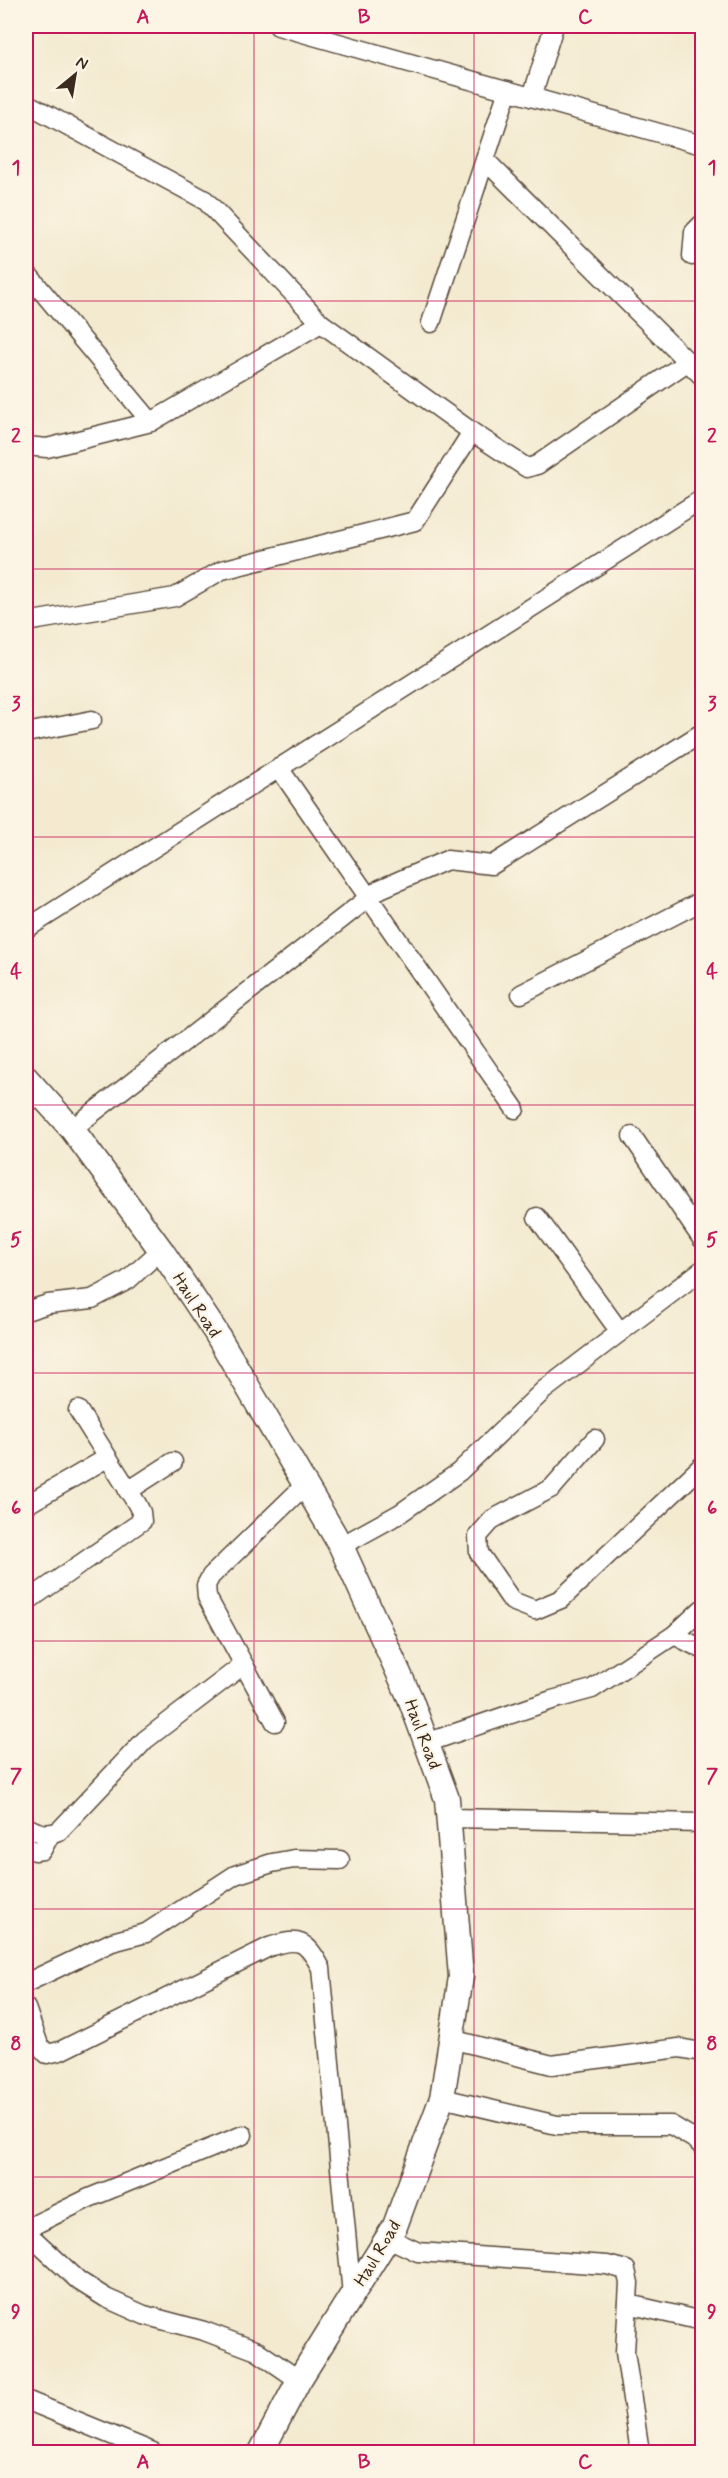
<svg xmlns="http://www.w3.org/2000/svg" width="728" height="2478" font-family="Mynerve,sans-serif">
	<rect width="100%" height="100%" fill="#fcf5e5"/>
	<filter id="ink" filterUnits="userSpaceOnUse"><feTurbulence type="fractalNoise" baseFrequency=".0167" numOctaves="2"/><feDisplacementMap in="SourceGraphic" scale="12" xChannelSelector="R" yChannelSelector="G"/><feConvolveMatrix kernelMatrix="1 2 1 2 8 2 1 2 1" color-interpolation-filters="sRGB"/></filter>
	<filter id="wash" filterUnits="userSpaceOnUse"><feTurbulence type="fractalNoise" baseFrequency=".008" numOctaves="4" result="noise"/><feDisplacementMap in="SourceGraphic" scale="24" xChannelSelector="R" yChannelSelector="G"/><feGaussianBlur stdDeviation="1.35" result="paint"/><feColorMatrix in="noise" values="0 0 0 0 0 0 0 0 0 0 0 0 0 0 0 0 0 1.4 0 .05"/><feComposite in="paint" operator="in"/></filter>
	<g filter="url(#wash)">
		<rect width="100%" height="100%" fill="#f3ead0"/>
	</g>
	<g filter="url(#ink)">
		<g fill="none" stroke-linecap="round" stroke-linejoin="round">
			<g stroke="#574739" stroke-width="21">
				<g id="minor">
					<polyline points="278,26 702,145"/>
					<polyline points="532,97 554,26"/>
					<polyline points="26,103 205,200 321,323 472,432 527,468 537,465 687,362"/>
					<polyline points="485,160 702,376"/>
					<polyline points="692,256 694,232 702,224"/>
					<polyline points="26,272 151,422"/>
					<polyline points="431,323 508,90"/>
					<polyline points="26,446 47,448 151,422 321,323"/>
					<polyline points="26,622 175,597 222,570 415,521 472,432"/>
					<polyline points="26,733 92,720"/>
					<polyline points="279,768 515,1109"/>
					<polyline points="26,929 702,499"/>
					<polyline points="521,994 702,901"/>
					<polyline points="26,1104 42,1095"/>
					<polyline points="72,1129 380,889 447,860 492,865 702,733"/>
					<polyline points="632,1136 702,1239"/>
					<polyline points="537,1217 620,1332"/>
					<polyline points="26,1311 48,1304 92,1299 128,1280 161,1250"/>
					<polyline points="595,1439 552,1488 493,1519 478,1536 479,1553 512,1601 535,1610 561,1599 702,1466"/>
					<polyline points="128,1491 173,1462"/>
					<polyline points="26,1505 107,1458"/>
					<polyline points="341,1546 399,1514 459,1472 544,1390 702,1270"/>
					<polyline points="26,1602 142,1521 141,1512 137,1504 78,1410"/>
					<polyline points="674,1635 702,1649"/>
					<polyline points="275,1722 207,1597 206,1585 211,1576 304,1486"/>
					<polyline points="426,1743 552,1700 592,1689 674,1635 702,1609"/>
					<polyline points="449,1818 702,1823"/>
					<path d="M26,1826c10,7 21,10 33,5l86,-91 98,-75"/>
					<polyline points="26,1847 35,1851 42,1850 50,1835"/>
					<polyline points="26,1983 112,1942 146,1933 235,1875 272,1863 294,1859 340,1860"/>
					<path d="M26,2008l13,37 8,9 13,-3 209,-104c30,-10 37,-7 52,21l31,327"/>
					<polyline points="451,2039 552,2065 679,2048 702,2052"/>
					<polyline points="442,2098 557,2125 671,2125 696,2140 702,2146"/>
					<polyline points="26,2229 89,2198 243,2135"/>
					<polyline points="26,2232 79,2281 106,2298 144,2315 204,2331 257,2351 299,2380"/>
					<polyline points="388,2238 418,2252 607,2265 626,2270 629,2283 625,2352 640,2452"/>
					<polyline points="628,2304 702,2321"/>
					<polyline points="26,2400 153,2452"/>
				</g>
			</g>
			<g stroke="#574739" stroke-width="27">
				<polyline id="secondary" points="26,1078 72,1129 161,1250 215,1331 341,1546 410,1698 447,1799 461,1977 442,2098 395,2226 299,2380 261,2452"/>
			</g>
			<use href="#minor" stroke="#fff" stroke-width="18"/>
			<use href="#secondary" stroke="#fff" stroke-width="24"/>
		</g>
	</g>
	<path fill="none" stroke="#c2185b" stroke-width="1.5" stroke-opacity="0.55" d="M254,26v2426M474,26v2426M26,301h676M26,569h676M26,837h676M26,1105h676M26,1373h676M26,1641h676M26,1909h676M26,2177h676"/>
	<g text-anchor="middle" stroke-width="4.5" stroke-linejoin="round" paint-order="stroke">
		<g font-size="18" fill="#3b2a1e" stroke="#fcf5e5">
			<text transform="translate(197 1305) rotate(57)" y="6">Haul Road</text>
			<text transform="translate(423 1734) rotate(69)" y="6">Haul Road</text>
			<text transform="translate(377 2253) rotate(-59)" y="6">Haul Road</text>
		</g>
	</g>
	<rect width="728" height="2478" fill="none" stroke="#fcf5e5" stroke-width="66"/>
	<g transform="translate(75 75) rotate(30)" stroke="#fcf5e5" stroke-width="4.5" paint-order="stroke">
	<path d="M0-4.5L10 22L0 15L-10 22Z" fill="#3b2a1e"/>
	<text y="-9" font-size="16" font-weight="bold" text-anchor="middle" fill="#3b2a1e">N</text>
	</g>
	<rect x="33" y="33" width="662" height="2412" fill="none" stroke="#c2185b" stroke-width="2"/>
	<g font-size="20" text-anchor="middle" font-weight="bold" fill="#c2185b">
		<text x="143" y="23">A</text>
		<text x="364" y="23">B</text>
		<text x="585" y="23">C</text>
		<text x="16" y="174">1</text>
		<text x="712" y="174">1</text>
		<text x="16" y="442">2</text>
		<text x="712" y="442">2</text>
		<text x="16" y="710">3</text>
		<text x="712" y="710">3</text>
		<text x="16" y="978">4</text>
		<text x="712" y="978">4</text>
		<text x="16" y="1246">5</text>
		<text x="712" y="1246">5</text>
		<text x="16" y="1514">6</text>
		<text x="712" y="1514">6</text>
		<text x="16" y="1782">7</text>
		<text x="712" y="1782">7</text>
		<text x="16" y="2050">8</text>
		<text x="712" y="2050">8</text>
		<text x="16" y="2318">9</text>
		<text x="712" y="2318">9</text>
		<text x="143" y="2468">A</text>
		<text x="364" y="2468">B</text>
		<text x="585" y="2468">C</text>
	</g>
</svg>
